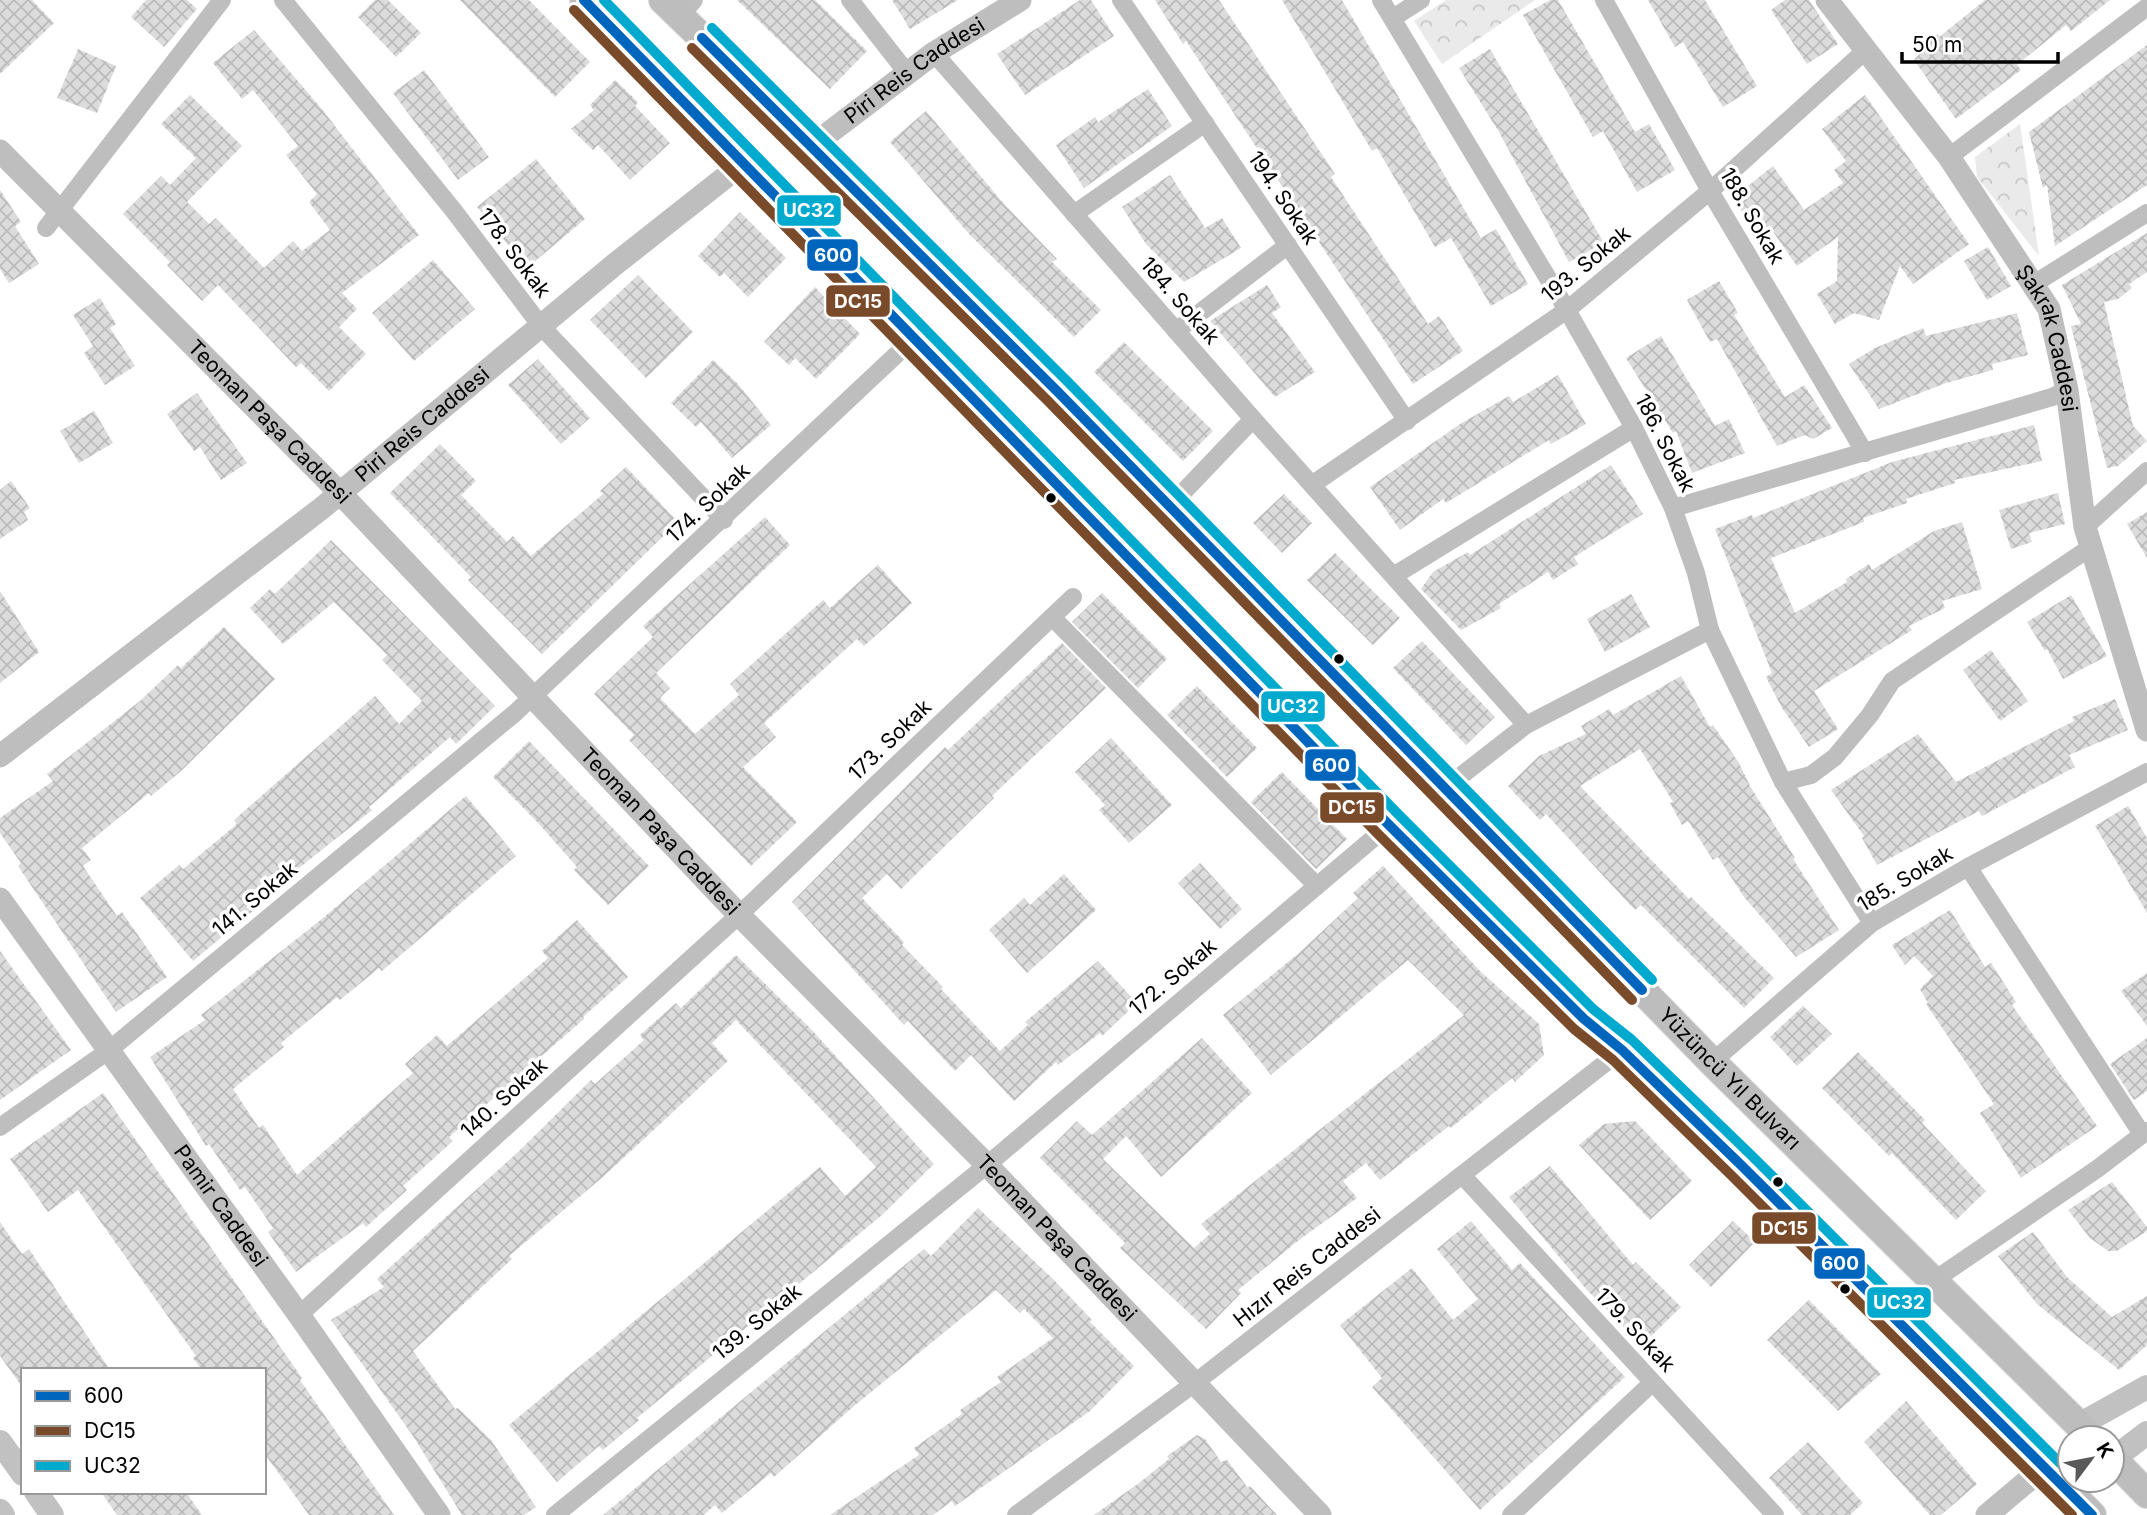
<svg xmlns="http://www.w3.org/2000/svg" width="2147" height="1515" font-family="Inter,sans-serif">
	<defs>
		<pattern id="forest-crowns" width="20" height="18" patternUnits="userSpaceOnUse" patternTransform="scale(1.75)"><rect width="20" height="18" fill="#eaeaea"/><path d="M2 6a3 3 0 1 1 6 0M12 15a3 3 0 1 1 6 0" fill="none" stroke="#c7c7c7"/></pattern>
		<pattern id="building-cross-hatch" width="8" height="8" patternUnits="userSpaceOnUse" patternTransform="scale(1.75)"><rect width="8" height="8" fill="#dcdcdc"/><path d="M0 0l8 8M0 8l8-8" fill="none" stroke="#bbb"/></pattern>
	</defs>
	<rect width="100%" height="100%" fill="#fff"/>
	<g fill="url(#forest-crowns)">
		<polygon points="1446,0 1535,0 1442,64 1414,21"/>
		<polygon points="2020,124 2039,256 1977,177 1975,157"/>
	</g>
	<g fill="url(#building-cross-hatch)">
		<polygon points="0,0 32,0 54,23 0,74"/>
		<polygon points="146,0 187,0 197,9 164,47 131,17"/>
		<polygon points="375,0 388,0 421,33 396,57 358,17"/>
		<polygon points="460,0 529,0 590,62 555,97"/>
		<polygon points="737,0 815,0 867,51 830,89"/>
		<polygon points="892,0 958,0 910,29"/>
		<polygon points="1080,0 1091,0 1114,36 1025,95 997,54"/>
		<polygon points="1155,0 1219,0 1335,174 1331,177 1428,324 1439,316 1463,351 1413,384 1186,41 1183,44"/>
		<polygon points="1282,0 1342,0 1481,238 1496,229 1528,284 1491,306 1451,238 1435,247 1377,148 1372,151"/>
		<polygon points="1550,0 1558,0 1635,132 1649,124 1675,170 1637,192 1603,131 1593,137 1523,15"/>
		<polygon points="1648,0 1705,0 1757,86 1723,107 1683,42 1675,47"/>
		<polygon points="1785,0 1809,0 1838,44 1807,64 1771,10"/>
		<polygon points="1985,0 2110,0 2071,31 2066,25 2017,65 2021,70 1956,119 1914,60 1937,34 1939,37"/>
		<polygon points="254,30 321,108 419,235 342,293 357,309 339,327 366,354 329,391 301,363 296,367 218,285 202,301 167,265 170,262 123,214 161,176 170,185 196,158 161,124 190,95 242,146 187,202 209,224 216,218 264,268 293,241 302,251 330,230 309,202 317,194 286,155 298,146 253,90 242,99 213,63"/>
		<polygon points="2147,45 2147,185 2055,246 2047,185 2043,188 2029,132"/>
		<polygon points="78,49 116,66 97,113 57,98"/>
		<polygon points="1490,49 1604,243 1569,262 1499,132 1459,68"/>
		<polygon points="424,70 489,157 458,180 393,93"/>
		<polygon points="615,80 638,102 635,106 670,143 630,180 598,145 593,150 571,129 594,110 590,105"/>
		<polygon points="1148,89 1172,126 1084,188 1056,145 1095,117 1098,122"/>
		<polygon points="1865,95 1969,244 1913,284 1900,266 1879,320 1854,313 1835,324 1817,294 1837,281 1838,237 1797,266 1769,226 1758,236 1733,198 1773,166 1804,210 1843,183 1834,170 1846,161 1822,129"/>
		<polygon points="926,111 1004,204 1057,259 1052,262 1101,310 1074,337 969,234 890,142"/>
		<polygon points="536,159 585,219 527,268 477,207"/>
		<polygon points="1170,175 1205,228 1222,218 1241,248 1184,282 1146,244 1122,207"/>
		<polygon points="0,190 21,222 15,226 39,264 9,283 0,269"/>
		<polygon points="740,212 786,258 748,297 724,273 720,277 698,256"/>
		<polygon points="2147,233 2147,272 2129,284 2132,288 2118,299 2104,302 2133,426 2147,441 2118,466 2107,468 2071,326 2081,324 2062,285"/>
		<polygon points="1988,247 2011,286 1987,300 1964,261"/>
		<polygon points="433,260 475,309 414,361 372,313"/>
		<polygon points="638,275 693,332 646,378 590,320"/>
		<polygon points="1719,281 1738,313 1734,315 1785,397 1804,385 1832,428 1813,439 1805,435 1777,446 1717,339 1710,342 1687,300"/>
		<polygon points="1267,285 1281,307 1272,313 1315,372 1275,397 1210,321"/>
		<polygon points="815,287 860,334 816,379 795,358 789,365 764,342"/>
		<polygon points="100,298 116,324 110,328 135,366 105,385 84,353 93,346 73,315"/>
		<polygon points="2017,313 2028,355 1992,364 1993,370 1946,383 1879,409 1849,364 1875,348 1923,328 1926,336"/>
		<polygon points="1661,336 1715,426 1729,419 1745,453 1692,473 1676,431 1673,433 1626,358"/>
		<polygon points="1124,342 1213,431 1183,461 1094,372"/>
		<polygon points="538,359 590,418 561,444 508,385"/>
		<polygon points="713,360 737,383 771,425 732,458 701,422 696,427 671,403"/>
		<polygon points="1558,375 1586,424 1551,444 1549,440 1446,503 1443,499 1400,530 1370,487 1460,424 1509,396 1513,402"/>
		<polygon points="197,393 247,463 221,480 200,447 194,451 167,414"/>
		<polygon points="94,411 113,443 79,463 60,431"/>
		<polygon points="2034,425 2042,461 1954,480 1955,483 1906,499 1907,503 1863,518 1864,522 1771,558 1795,613 1847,582 1846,579 1869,564 1872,570 1934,531 1962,522 1982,589 1942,601 1945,608 1909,626 1912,630 1814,691 1838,729 1809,747 1782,708 1766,677 1772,673 1715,529 1752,515 1753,518 1892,462"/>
		<polygon points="440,444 476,481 461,495 507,542 513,536 531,556 603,494 600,491 626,467 678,522 542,654 468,580 471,577 390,493"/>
		<polygon points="1611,465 1643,514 1574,557 1578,564 1553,580 1548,572 1499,604 1501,608 1461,630 1421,589 1433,572 1468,552 1470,555"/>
		<polygon points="11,481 30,508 24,512 28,520 0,539 0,490"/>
		<polygon points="2058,493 2065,524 2029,533 2032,542 2011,549 1999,510"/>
		<polygon points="1284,494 1312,523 1282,553 1253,523"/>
		<polygon points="2147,512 2147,558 2127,524"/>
		<polygon points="765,517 790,545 656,673 670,688 660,698 695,734 739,695 730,684 823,600 830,608 878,565 912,603 864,646 857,639 764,723 776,737 743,767 797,822 751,866 629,740 634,735 594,694 653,637 643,626"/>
		<polygon points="331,540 495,706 456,744 450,737 369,807 372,810 275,887 278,890 193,961 140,898 179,865 183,869 237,824 234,820 375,696 399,724 422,701 382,660 387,655 334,602 283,644 250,608 270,589 275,594"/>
		<polygon points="1335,553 1400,618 1373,645 1307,580"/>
		<polygon points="0,591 39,652 0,683"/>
		<polygon points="1102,593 1167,659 1138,688 1072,622"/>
		<polygon points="1631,594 1650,627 1605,652 1587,619"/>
		<polygon points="2071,595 2107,656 2063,679 2047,649 2045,651 2027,622"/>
		<polygon points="224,627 275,679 180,772 151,796 149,793 82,848 91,860 83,866 117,916 122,912 167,977 116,1012 18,866 21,863 0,833 0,818 53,781 47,774 140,701 178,665 181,668"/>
		<polygon points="1422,641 1495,717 1466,745 1393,668"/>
		<polygon points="1062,643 1106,688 992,796 994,798 901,889 887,874 862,898 904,942 902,945 943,987 941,989 1000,1051 1028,1025 1025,1022 1098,961 1137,1003 1102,1036 1100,1033 1058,1065 1056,1062 1014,1101 971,1055 955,1071 908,1021 904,1025 792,902 945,747 948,750"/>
		<polygon points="1991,650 2028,701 2000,721 1963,670"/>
		<polygon points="1681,676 1710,727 1713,725 1739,763 1750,786 1795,858 1793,859 1839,930 1796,957 1744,897 1718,857 1713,860 1688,821 1682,825 1670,803 1673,802 1640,749 1580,786 1689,899 1691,897 1774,978 1744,1008 1641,905 1635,910 1546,814 1540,820 1508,786 1539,756 1586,734 1581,726 1609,709 1613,715"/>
		<polygon points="1197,686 1257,748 1227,777 1167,715"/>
		<polygon points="2115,699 2128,730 2069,755 2075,767 1982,816 1979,811 1877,865 1862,838 1864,836 1831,790 1918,734 1956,782 2074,721 2072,717"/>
		<polygon points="1111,738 1172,805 1129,843 1099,810 1105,805 1075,772"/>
		<polygon points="529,741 649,866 608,905 574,870 577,867 539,824 493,777"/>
		<polygon points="1282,772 1347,839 1316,869 1251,802"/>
		<polygon points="466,796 516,856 382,971 379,968 340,1000 337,997 281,1043 284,1047 233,1089 259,1128 263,1125 297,1175 413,1073 405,1064 437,1035 447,1046 548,958 542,951 577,920 628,977 583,1017 584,1019 449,1137 453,1141 403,1186 407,1190 366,1227 363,1223 296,1272 268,1232 273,1228 245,1187 240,1190 209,1144 206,1146 150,1057 205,1020 201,1015 323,918"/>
		<polygon points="2128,806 2147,838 2147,913 2095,826"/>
		<polygon points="1200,863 1242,909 1220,929 1178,883"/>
		<polygon points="1383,866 1480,971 1539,1024 1544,1055 1515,1082 1512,1078 1451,1128 1449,1126 1380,1180 1366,1163 1343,1181 1357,1198 1299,1240 1238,1290 1241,1293 1206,1329 1120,1248 1125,1243 1040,1158 1077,1121 1092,1135 1202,1038 1252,1093 1161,1177 1126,1136 1103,1159 1194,1248 1210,1234 1201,1224 1464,1015 1408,960 1271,1075 1223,1015 1299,953 1358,898 1353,893"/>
		<polygon points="1064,874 1096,910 1027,973 989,930 1024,898 1030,905"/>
		<polygon points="1950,910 1985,967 1991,963 2016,1002 2012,1005 2097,1126 2021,1178 1980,1113 1994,1104 1926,1004 1928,1003 1920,989 1933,976 1914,956 1905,965 1892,945"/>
		<polygon points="0,951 71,1050 0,1100"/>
		<polygon points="736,955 811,1029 934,1164 882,1215 637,1418 639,1420 603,1450 599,1446 557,1482 509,1425 820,1167 845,1196 876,1167 736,1020 712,1043 728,1061 604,1176 509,1256 512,1259 413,1351 455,1409 458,1408 491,1440 536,1507 524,1515 462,1515 413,1436 331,1320 384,1287 377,1279 517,1153 591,1080 595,1084 644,1040 640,1035 676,1003 681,1008"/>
		<polygon points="2147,973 2147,1026 2121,991"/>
		<polygon points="1803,1006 1832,1034 1797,1066 1770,1037"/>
		<polygon points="2147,1038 2147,1091 2134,1100 2110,1064"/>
		<polygon points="1858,1052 1925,1120 1922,1123 1986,1191 1956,1220 1892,1153 1889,1156 1822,1088"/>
		<polygon points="103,1093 302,1378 300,1380 394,1515 309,1515 264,1453 264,1370 202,1370 193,1358 196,1356 78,1190 48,1212 10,1159"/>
		<polygon points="1635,1121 1692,1181 1650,1220 1579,1145 1604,1124"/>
		<polygon points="1550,1166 1633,1265 1636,1262 1681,1307 1642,1345 1587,1290 1509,1197"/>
		<polygon points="2112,1182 2147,1227 2147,1231 2117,1251 2108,1251 2090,1238 2068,1210"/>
		<polygon points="978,1208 1053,1279 1092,1320 1090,1322 1134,1366 1090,1411 955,1506 952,1501 933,1515 830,1515 919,1455 914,1448 962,1414 960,1410 1001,1382 997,1377 1053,1338 1024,1309 1020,1313 996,1290 854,1406 774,1477 771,1473 722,1513 715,1505 704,1515 603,1515 924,1249 931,1256"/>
		<polygon points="1471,1221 1512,1270 1520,1263 1625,1377 1480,1510 1372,1387 1382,1378 1340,1325 1412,1268 1453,1320 1478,1299 1437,1249"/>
		<polygon points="1733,1221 1755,1242 1711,1287 1689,1265"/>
		<polygon points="0,1222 22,1254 29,1249 110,1370 23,1370 23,1388 0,1356"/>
		<polygon points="2033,1232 2067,1277 2112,1317 2147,1296 2147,1345 2119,1370 2037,1304 1998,1256"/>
		<polygon points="1809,1300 1881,1374 1838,1411 1767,1340"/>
		<polygon points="1906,1401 1977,1484 1941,1515 1930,1515 1864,1442"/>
		<polygon points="1197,1435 1205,1439 1221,1462 1227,1460 1248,1488 1250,1486 1277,1515 1094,1515 1139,1483 1169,1459 1167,1456"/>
		<polygon points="1808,1442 1863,1503 1850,1515 1802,1515 1769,1478"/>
		<polygon points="101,1492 186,1492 202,1515 117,1515"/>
	</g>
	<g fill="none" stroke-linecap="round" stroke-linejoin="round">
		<g stroke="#dbdbdb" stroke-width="30">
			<g id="primary">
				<polyline points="584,0 1389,825 1584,1019 1622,1050 1741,1165 2092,1515"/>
				<path id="s6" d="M663,0l150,145 357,361 542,556 380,376"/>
				<polyline points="2112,1458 2147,1494"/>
			</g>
		</g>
		<g stroke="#bebebe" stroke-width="18">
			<polyline points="283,0 454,211 541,326 724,520"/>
			<polyline points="850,0 908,74"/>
			<polyline points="1121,0 1407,421"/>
			<polyline points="1381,0 1567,310 1634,428 1673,508 1696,573 1710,630 1783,782 1872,923"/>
			<polyline points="1604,0 1710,191 1865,453"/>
			<polyline points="679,17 694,0"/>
			<polyline points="1393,18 1421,0"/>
			<polyline points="934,53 1253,419 1526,725"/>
			<polyline points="1949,157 2147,7"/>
			<polyline points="1074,214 1205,123"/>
			<polyline points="46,228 222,0"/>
			<polyline points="2032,285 2147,213"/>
			<polyline points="1176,331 1288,245"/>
			<polyline points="1313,484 1567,310 1710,191 1866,50"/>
			<polyline points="1170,506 1253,419"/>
			<polyline points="1673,508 2052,397 2067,390"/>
			<polyline points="2085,527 2147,471"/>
			<polyline points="1395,575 1634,428"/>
			<polyline points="1052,617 1317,886"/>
			<polyline points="1783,782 1811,775 1835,757 1870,715 1892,681 2091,547"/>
			<polyline points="1444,789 1526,725 1710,630"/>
			<polyline points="1968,867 2142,1134"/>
			<polyline points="1712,1062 1872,923 1968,867 2147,772"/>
			<polyline points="0,1127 108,1051 515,713 914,338"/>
			<polyline points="1462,1175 1775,1515"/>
			<polyline points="1933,1281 2097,1169 2147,1131"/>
			<polyline points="299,1315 739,915 1073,597"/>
			<polyline points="555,1515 987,1165 1389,825"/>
			<polyline points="1016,1515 1196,1382 1622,1050"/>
			<polyline points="1511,1515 1652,1383"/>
		</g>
		<g stroke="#bebebe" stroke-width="23">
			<path id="s1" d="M1827,0l122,157 100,152 18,81 18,137 62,203"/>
			<path id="s2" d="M813,145l121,-92 86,-53"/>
			<path id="s3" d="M0,151l340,342 399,422 248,250 333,350"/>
			<path id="s4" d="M0,756l322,-248 292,-243 128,-101"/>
			<path id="s5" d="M0,899l299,416 140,200"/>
			<polyline points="1987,1515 2043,1468"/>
		</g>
		<g stroke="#c1c1c1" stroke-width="24">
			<polyline points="2079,1425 2147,1387"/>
			<polyline points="0,1442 23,1474"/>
			<polyline points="2113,1459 2147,1433"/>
			<polyline points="36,1492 52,1515"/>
			<polyline points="0,1511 3,1515"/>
		</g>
		<use href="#primary" stroke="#bdbdbd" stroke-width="28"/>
		<g stroke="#fff" stroke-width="16">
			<g id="bus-1">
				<polyline points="584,0 1389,825 1584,1019 1622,1050 1741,1165 2092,1515"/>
				<polyline points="702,38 1058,392 1642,990"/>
			</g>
		</g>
		<g stroke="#fff" stroke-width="16">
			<g id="bus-2">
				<polyline points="574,10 1379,835 1574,1029 1613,1060 1731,1175 2072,1515"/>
				<polyline points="692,48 1048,401 1632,1000"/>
			</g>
		</g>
		<g stroke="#fff" stroke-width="16">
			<g id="bus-3">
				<polyline points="604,0 1399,815 1593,1009 1632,1040 1751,1155 2070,1473"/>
				<polyline points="712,28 1068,382 1652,980"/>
			</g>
		</g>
		<use href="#bus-1" stroke="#0065bd" stroke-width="10"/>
		<use href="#bus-2" stroke="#7a4b2a" stroke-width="10"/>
		<use href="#bus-3" stroke="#00a9ce" stroke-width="10"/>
	</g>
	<g fill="#000" stroke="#fff" stroke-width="2.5">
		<circle cx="1051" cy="498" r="6"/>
		<circle cx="1339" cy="659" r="6"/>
		<circle cx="1778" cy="1182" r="6"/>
		<circle cx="1845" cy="1289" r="6"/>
	</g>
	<g text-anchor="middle" stroke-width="7" stroke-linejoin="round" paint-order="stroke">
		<g font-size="21" fill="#000" stroke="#fff">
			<text dy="7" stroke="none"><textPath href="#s2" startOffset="126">Piri Reis Caddesi</textPath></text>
			<text transform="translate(1283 198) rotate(56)" y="7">194. Sokak</text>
			<text transform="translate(1752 216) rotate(60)" y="7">188. Sokak</text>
			<text transform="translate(514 253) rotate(53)" y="7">178. Sokak</text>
			<text transform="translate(1586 264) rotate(-39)" y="7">193. Sokak</text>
			<text transform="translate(1180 301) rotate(49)" y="7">184. Sokak</text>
			<text dy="7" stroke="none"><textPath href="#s1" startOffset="408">Şakrak Caddesi</textPath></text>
			<text dy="7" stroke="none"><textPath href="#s3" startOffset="382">Teoman Paşa Caddesi</textPath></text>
			<text dy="7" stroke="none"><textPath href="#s4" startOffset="537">Piri Reis Caddesi</textPath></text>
			<text transform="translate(1665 443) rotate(63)" y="7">186. Sokak</text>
			<text transform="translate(708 503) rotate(-43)" y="7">174. Sokak</text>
			<text transform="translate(890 740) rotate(-44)" y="7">173. Sokak</text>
			<text dy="7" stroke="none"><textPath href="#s3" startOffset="948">Teoman Paşa Caddesi</textPath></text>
			<text transform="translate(1905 879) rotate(-31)" y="7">185. Sokak</text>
			<text transform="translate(255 899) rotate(-40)" y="7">141. Sokak</text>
			<text transform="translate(1173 977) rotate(-40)" y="7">172. Sokak</text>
			<text dy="7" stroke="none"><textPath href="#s6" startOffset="1517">Yüzüncü Yıl Bulvarı</textPath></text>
			<text transform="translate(504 1098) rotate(-42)" y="7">140. Sokak</text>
			<text dy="7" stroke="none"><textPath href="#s5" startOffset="378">Pamir Caddesi</textPath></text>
			<text dy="7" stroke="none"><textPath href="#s3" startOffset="1516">Teoman Paşa Caddesi</textPath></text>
			<text transform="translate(1307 1267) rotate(-38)" y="7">Hızır Reis Caddesi</text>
			<text transform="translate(757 1322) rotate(-39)" y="7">139. Sokak</text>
			<text transform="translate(1635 1330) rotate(47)" y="7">179. Sokak</text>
		</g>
	</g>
	<g stroke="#fff" stroke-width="2.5">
		<rect x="776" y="194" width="66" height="33" rx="7" fill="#00a9ce"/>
		<rect x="806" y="238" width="53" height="34" rx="7" fill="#0065bd"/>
		<rect x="825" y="284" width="66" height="34" rx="7" fill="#7a4b2a"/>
		<rect x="1260" y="690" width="66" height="33" rx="7" fill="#00a9ce"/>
		<rect x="1304" y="748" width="53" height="34" rx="7" fill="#0065bd"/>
		<rect x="1319" y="791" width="66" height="33" rx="7" fill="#7a4b2a"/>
		<rect x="1751" y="1211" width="66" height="34" rx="7" fill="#7a4b2a"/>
		<rect x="1813" y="1247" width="53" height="33" rx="7" fill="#0065bd"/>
		<rect x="1866" y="1286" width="66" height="33" rx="7" fill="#00a9ce"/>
	</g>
	<g font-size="19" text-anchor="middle" font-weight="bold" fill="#fff">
		<text x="809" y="217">UC32</text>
		<text x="833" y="262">600</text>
		<text x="858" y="308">DC15</text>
		<text x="1293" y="713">UC32</text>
		<text x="1331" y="772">600</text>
		<text x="1352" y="814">DC15</text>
		<text x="1784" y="1235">DC15</text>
		<text x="1840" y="1270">600</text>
		<text x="1899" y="1309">UC32</text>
	</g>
	<rect x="21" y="1368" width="245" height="126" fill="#ffffff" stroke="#999999" stroke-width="2"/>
	<rect x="35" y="1391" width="35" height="10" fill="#0065bd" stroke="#999999" stroke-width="2"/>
	<text x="84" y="1403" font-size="21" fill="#000000">600</text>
	<rect x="35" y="1426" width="35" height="10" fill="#7a4b2a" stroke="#999999" stroke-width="2"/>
	<text x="84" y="1438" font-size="21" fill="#000000">DC15</text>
	<rect x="35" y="1461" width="35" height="10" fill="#00a9ce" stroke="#999999" stroke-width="2"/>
	<text x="84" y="1473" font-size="21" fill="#000000">UC32</text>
	<g transform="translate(2091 1459) rotate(58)"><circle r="33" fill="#ffffff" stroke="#999999" stroke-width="2"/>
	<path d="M0-5L12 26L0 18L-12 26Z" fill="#595959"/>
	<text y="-10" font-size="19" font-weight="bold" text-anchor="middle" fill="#000000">K</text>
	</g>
	<path d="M1902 52v10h156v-10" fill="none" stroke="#000000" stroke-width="3.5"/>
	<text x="1912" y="52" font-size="21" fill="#000000" stroke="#ffffff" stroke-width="5" paint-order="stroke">50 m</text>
</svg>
